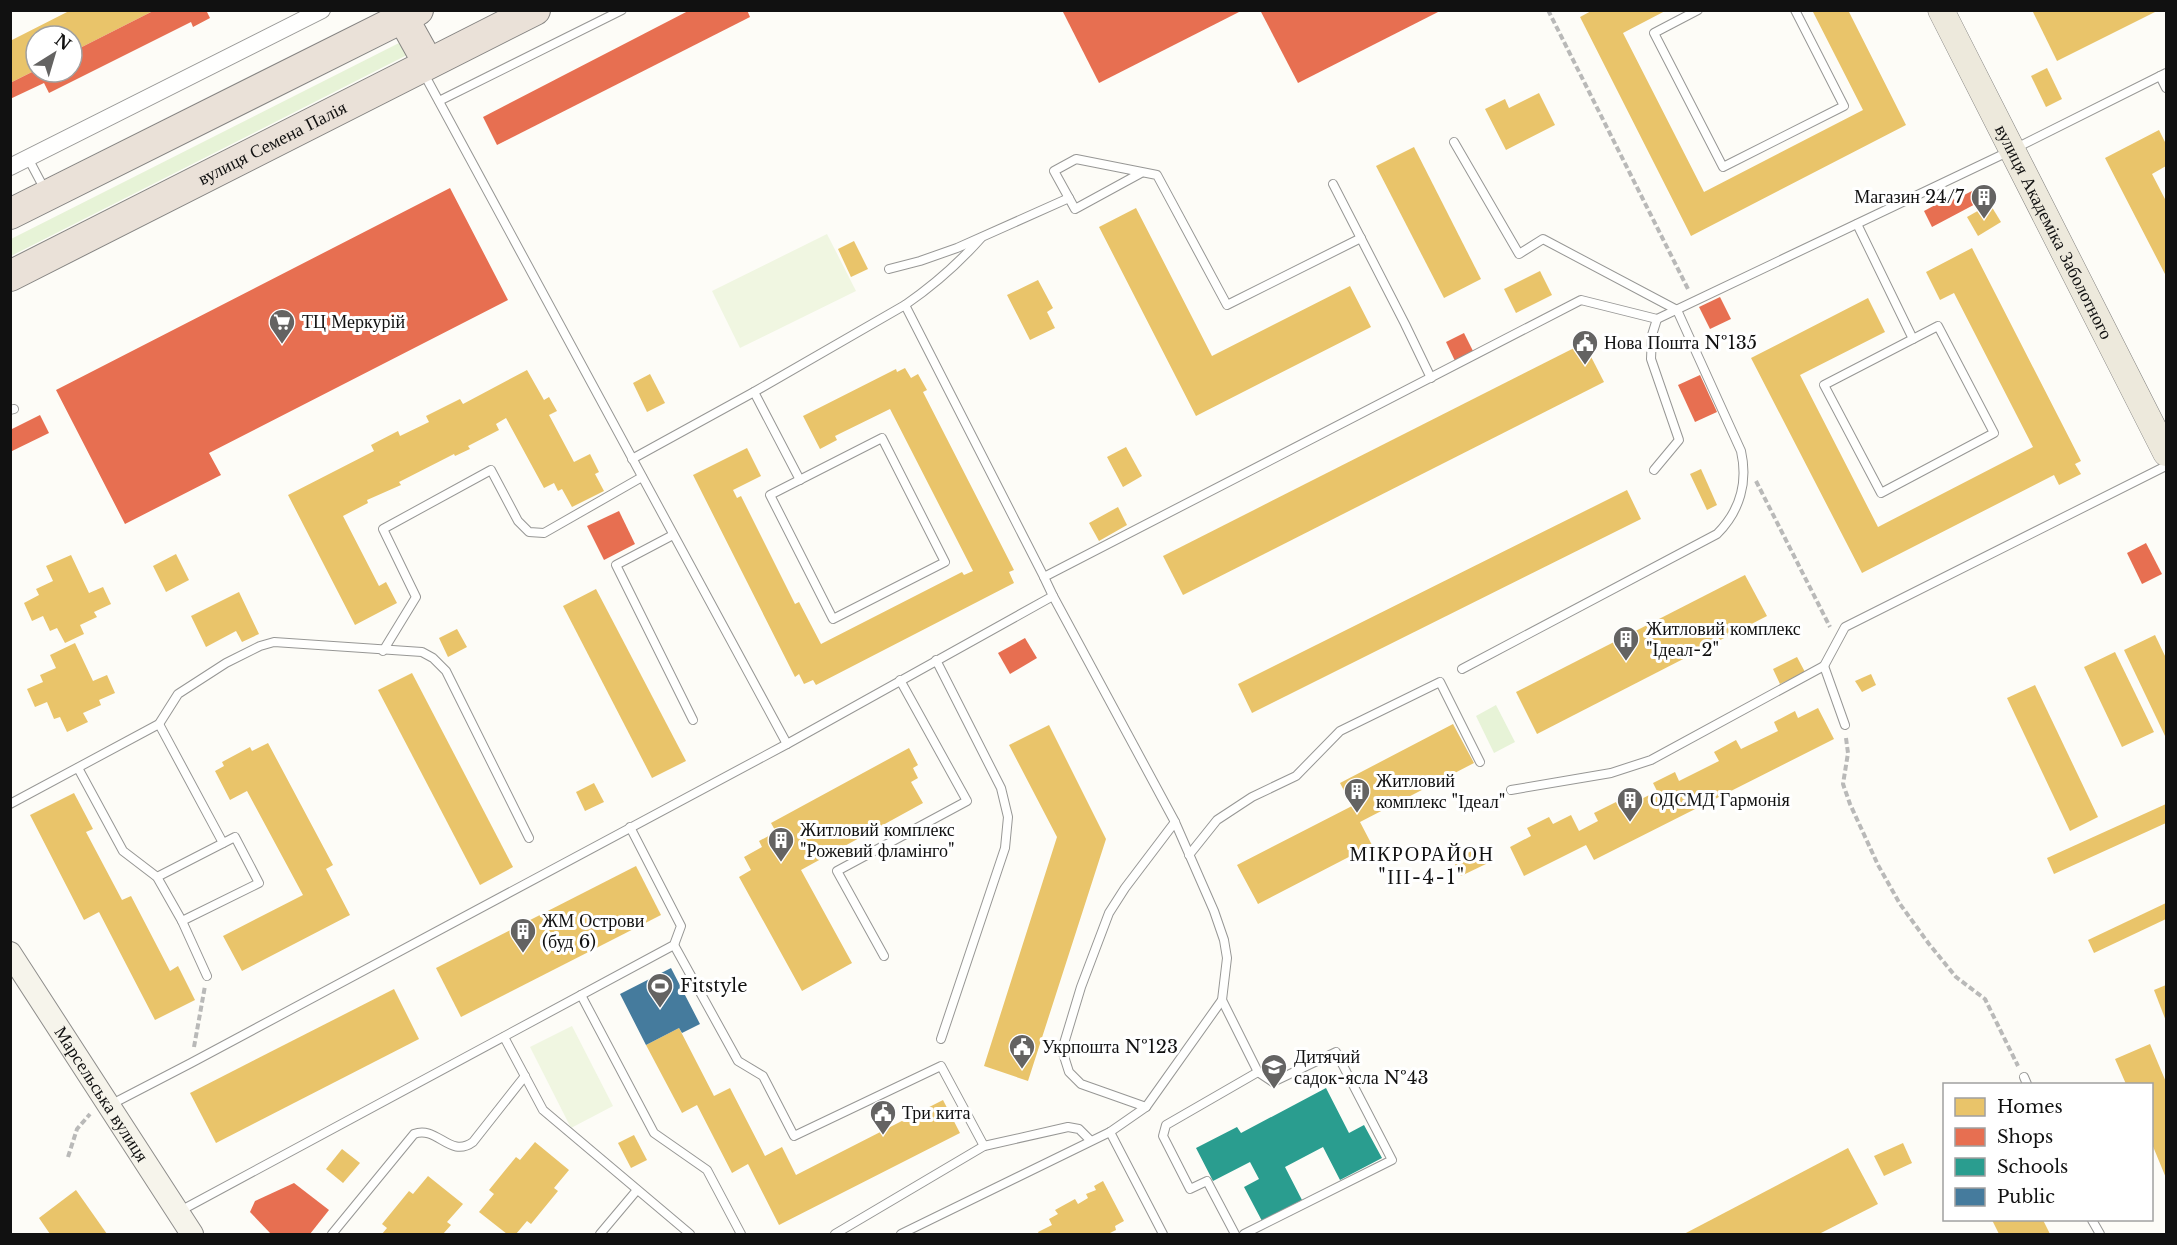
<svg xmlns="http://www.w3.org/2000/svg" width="2177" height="1245" font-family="'Libre Baskerville',serif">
	<rect width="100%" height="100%" fill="#fdfcf7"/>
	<g fill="#e7f3d7">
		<polygon points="399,43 407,55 11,256 11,239"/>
		<polygon points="1496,705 1515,742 1494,753 1476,716"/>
	</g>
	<g fill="#f0f6e1">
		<polygon points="827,234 856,291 740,348 712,291"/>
		<polygon points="572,1026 613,1106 571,1128 530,1047"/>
	</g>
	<g fill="#e9c46a">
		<polygon points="71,10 155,10 72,52 72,36 36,36 36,70 10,83 10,41"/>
		<polygon points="1593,10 1667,10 1623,33 1704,192 1863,110 1812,10 1848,10 1906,125 1691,236 1580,17"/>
		<polygon points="2032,10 2159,10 2057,61"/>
		<polygon points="2047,68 2062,99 2046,107 2031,76"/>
		<polygon points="1539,93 1555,125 1506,150 1485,109 1505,99 1509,108"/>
		<polygon points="2159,130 2166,144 2166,166 2152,174 2166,201 2166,276 2105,158"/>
		<polygon points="1414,147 1481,279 1444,298 1376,166"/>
		<polygon points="1990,204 2001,222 1978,236 1967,217"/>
		<polygon points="1136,208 1212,356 1350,286 1371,327 1196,416 1099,227"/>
		<polygon points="854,241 868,269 851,277 838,249"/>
		<polygon points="1972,248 2081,461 2075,464 2081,474 2059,485 2054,475 1862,573 1751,358 1868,298 1885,332 1800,375 1878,527 2033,447 1954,293 1940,300 1926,272"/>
		<polygon points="1540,271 1552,295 1516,313 1504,289"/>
		<polygon points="1038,280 1053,308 1047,312 1055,328 1030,340 1007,295"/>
		<polygon points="1584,343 1604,382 1183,595 1163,556"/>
		<polygon points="905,368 911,378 918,374 927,390 923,392 1014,570 1009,572 1014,583 816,685 813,680 804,684 799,674 795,677 693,475 747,448 761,476 733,490 737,498 741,496 795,604 799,602 821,644 962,572 964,575 973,571 890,409 835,436 837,440 820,449 803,416 896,369 897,372"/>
		<polygon points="527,370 544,400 549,397 557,411 549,415 574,462 590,454 599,472 595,474 604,491 572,507 562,489 558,491 554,483 544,488 506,418 496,424 499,430 468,446 470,449 455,456 454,454 399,482 401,485 367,500 368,503 343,516 379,586 386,582 397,603 355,625 288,495 374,451 371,445 398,431 400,436 429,422 426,416 460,399 463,404"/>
		<polygon points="650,374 665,403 647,412 633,383"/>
		<polygon points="1126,447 1142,476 1123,487 1107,457"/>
		<polygon points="1701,469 1717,505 1707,510 1690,474"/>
		<polygon points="1627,490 1641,519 1252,713 1238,684"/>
		<polygon points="1118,507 1127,525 1099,541 1089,523"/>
		<polygon points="176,554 189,580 166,592 153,566"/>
		<polygon points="71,555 89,593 103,587 111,604 94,612 97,617 80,625 84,634 65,643 57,628 50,631 43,616 32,621 24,603 39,595 36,589 53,581 46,566"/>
		<polygon points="1745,575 1767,616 1537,734 1516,692"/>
		<polygon points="596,589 686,761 652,778 563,606"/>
		<polygon points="239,592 259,634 242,642 236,631 206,647 191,616"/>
		<polygon points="457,629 467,647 448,657 439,638"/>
		<polygon points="2155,635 2166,658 2166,738 2124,650"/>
		<polygon points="75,643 93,681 107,675 115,693 99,700 101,705 83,713 88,722 67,732 60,717 54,719 47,702 35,707 27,689 43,682 40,675 56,668 50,655"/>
		<polygon points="2115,652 2154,732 2122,747 2084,667"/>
		<polygon points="1797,657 1805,672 1780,684 1773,669"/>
		<polygon points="412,673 513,867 480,885 378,690"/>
		<polygon points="1871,674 1876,685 1862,692 1855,681"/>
		<polygon points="2035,685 2098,817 2070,831 2007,698"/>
		<polygon points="1818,708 1834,739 1594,860 1586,845 1524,876 1510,847 1531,836 1527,828 1549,817 1553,824 1571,815 1579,831 1598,821 1594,813 1616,802 1620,810 1657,791 1653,783 1675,772 1679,781 1719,761 1714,752 1736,740 1741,749 1778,731 1774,722 1795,711 1798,718"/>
		<polygon points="1453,724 1474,763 1360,822 1372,845 1258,904 1237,865 1352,806 1340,783"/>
		<polygon points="1049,725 1106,839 1028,1081 984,1066 1057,837 1009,745"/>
		<polygon points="268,743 333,865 326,869 350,915 242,971 223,936 303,895 247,791 230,800 215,771 224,766 222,762 250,747 252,751"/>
		<polygon points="909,748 918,765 913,768 918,778 911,782 923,803 801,870 852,963 802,991 739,877 751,870 744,857 762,847 759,841 776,832 771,823"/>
		<polygon points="594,783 604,802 585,811 576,792"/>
		<polygon points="74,793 93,829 86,832 122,900 131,896 170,971 178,966 195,1000 155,1020 99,912 84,920 30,815"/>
		<polygon points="2166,804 2166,823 2054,874 2047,858"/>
		<polygon points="1480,847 1488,863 1461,876 1453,860"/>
		<polygon points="636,866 661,915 461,1017 436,968"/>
		<polygon points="2166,903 2166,919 2094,953 2088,940"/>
		<polygon points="2166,985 2166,1021 2154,990"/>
		<polygon points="394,989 419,1039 216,1143 190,1093"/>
		<polygon points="679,1028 714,1096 730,1088 765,1156 782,1147 796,1175 943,1100 960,1133 779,1225 748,1164 732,1173 697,1105 682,1113 646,1045"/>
		<polygon points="2150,1044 2166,1082 2166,1178 2152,1144 2152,1084 2126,1084 2115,1059"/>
		<polygon points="634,1135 647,1160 631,1168 618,1143"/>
		<polygon points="535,1142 569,1170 554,1188 558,1191 531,1224 527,1221 516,1234 507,1234 479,1212 494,1194 489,1190 516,1157 520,1160"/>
		<polygon points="1903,1143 1912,1163 1884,1176 1874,1156"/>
		<polygon points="1848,1148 1878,1204 1819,1234 1684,1234"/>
		<polygon points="342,1149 360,1163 343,1183 326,1169"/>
		<polygon points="428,1176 463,1204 447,1222 451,1225 443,1234 382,1234 387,1228 382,1224 409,1191 413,1194"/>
		<polygon points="1103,1181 1124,1221 1115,1226 1116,1230 1108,1234 1039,1234 1038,1232 1052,1225 1049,1219 1058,1214 1055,1210 1075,1199 1078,1204 1088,1198 1086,1194 1096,1190 1094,1186"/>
		<polygon points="76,1190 107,1234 50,1234 39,1218"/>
		<polygon points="1992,1220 2043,1220 2050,1234 1999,1234"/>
	</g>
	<g fill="#e76f51">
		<polygon points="155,10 206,10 210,18 193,27 191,22 49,93 44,83 10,99 10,83 36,70 36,72 72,72 72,52"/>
		<polygon points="690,10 747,10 750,17 497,145 483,117"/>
		<polygon points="1062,10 1243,10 1099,83"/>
		<polygon points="1260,10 1442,10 1298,83"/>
		<polygon points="450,188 508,300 209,453 221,475 125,524 56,390"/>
		<polygon points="1976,189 1983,200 1932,227 1924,211 1952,196 1954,200"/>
		<polygon points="1720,297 1731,319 1710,329 1699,307"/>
		<polygon points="1464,333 1473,351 1455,361 1446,342"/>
		<polygon points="1700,375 1717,412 1695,422 1678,385"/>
		<polygon points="40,415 49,433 10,452 10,430"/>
		<polygon points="619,511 635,544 604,560 587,526"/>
		<polygon points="2146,543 2162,574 2142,584 2127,553"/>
		<polygon points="1025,638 1037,658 1010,674 998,653"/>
		<polygon points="294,1183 329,1210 310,1234 271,1234 250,1212 255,1201"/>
	</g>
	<polygon fill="#2a9d8f" points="1326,1088 1349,1133 1364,1125 1382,1158 1340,1180 1323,1147 1285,1167 1302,1200 1262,1221 1244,1187 1259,1179 1250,1162 1213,1181 1196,1148 1237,1127 1241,1133"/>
	<polygon fill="#457b9d" points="671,968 700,1024 682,1033 679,1028 646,1045 620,994"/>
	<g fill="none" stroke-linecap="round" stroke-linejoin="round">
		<g stroke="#979795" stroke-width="10">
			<g id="lane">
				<polyline points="1698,10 1654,33 1723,167 1844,106 1795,10"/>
				<polyline points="423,72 787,744"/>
				<polyline points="2160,76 2166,88"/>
				<polyline points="439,101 622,10"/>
				<path d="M1454,142l65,112 24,-15 134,71 64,141c7,31 -1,60 -24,83l-255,135"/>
				<polyline points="28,158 46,192"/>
				<polyline points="1141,173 1075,209 1054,171 1076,159 1157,175 1227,305 1361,238"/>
				<polyline points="1333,184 1405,324 1431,378"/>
				<polyline points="1857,224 1913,339"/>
				<polyline points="889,269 920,261 957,248 1069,198"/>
				<path d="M905,305c29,-20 53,-41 76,-67"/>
				<polygon points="1938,326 1994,433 1881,493 1824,385"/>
				<polyline points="754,392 800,480"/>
				<polyline points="10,410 14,409"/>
				<polygon points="882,438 945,562 833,619 770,495"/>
				<polyline points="632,459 754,392 905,305 1044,577"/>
				<polyline points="1654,470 1679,440 1651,359 1652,335 1657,319"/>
				<polyline points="673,535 616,565 693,720"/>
				<polyline points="383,651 416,597 383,529 491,470 518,521 529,532 544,533 642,477"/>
				<polyline points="936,660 1001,788 1008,817 1005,848 941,1039"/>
				<polyline points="1824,666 1845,725"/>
				<polyline points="159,724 223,843"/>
				<polyline points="78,768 123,851 157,877 182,921 207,976"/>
				<polyline points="1511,790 1611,773 1651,760 1824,666 1845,627 2166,466"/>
				<polyline points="10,804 159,724 178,694 226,663 260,646 274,642 422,652 433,658 446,671 529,838"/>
				<polyline points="1189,855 1217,820 1252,797 1296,776 1340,731 1440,682 1480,762"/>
				<polyline points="157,877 235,837 259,883 182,921"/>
				<polyline points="674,945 738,1061 763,1076 794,1136 941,1066 984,1146"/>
				<polyline points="884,956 837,871 967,801 900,680"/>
				<polyline points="581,995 654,1133 707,1170 741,1234"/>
				<polyline points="1222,1000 1258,1072 1273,1082 1336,1052 1392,1160 1244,1234"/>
				<polyline points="504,1037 543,1110 690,1234"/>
				<polyline points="2024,1077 2027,1084"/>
				<polyline points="110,1105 191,1063 787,744 1053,596 1044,577 1581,300 1657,319 2012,150 2166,73"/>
				<polyline points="1146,1107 1081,1084 1069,1072 1062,1050 1081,987 1109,913 1125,888 1175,822"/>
				<polyline points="1110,1132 1163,1234"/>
				<polyline points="180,1211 674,945 681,926 630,827"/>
				<polyline points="2092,1220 2100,1234"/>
				<path d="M332,1234l82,-100c23,-9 36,25 59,8l52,-66"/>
				<polyline points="600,1234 637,1190"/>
				<polyline points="835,1234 984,1146 1068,1127 1079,1129 1090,1140"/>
				<polyline points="901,1234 1110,1132 1146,1107 1222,1000 1227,958 1224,940 1214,911 1175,822 1053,596"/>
				<polyline points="1235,1234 1207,1181 1190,1189 1163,1136 1166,1125 1258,1072"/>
			</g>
		</g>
		<g stroke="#979795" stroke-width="18">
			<polyline id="street" points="10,167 322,10"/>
		</g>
		<g stroke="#8e8d8b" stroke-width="24">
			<g id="secondary">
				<path id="s1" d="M10,953l182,281"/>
			</g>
		</g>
		<g stroke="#858482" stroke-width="27">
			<g id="primary">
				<path id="s2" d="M1941,10l225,443"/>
			</g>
		</g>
		<g stroke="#858482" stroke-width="32">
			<g id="highway">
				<polyline points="403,18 428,63"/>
				<polyline points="10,214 418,10"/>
				<path id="s3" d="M10,276l525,-266"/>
			</g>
		</g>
		<g stroke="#b9b9b8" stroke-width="4" stroke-dasharray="6 3" stroke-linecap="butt">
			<polyline points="1548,10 1689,291"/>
			<polyline points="1756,481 1830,627"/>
			<polyline points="1846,738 1848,753 1843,784 1850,804 1878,865 1900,904 1929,944 1956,977 1985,999 2018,1066"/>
			<polyline points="194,1047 205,986"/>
			<polyline points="68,1157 77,1129 90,1114"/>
		</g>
		<use href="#lane" stroke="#fffffe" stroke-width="8"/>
		<use href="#street" stroke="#fffffe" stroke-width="16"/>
		<use href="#secondary" stroke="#f6f4eb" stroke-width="22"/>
		<use href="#primary" stroke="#ede9dc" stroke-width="26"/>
		<use href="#highway" stroke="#eae1d8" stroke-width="30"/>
	</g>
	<defs>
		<g id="building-pin" transform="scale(1.35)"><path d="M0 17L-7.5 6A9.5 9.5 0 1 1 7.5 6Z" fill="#646362" stroke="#fff"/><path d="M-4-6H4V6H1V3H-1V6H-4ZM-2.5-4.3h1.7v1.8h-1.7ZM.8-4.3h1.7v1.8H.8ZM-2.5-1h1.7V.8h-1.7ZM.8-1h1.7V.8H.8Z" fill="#fff"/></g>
		<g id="supermarket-pin" transform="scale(1.35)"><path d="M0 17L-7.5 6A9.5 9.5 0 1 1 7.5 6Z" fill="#646362" stroke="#fff"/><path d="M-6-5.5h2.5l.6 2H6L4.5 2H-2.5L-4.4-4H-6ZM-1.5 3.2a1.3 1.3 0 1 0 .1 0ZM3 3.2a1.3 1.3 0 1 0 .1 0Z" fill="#fff"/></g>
		<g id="civic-pin" transform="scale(1.35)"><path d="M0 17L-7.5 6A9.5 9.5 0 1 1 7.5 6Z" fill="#646362" stroke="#fff"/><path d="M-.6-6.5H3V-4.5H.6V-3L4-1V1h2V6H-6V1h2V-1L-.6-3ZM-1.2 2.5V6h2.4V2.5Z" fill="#fff"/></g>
		<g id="stadium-pin" transform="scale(1.35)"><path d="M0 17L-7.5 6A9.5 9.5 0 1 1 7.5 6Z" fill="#646362" stroke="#fff"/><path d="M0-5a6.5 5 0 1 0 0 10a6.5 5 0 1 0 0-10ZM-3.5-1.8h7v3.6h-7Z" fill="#fff"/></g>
		<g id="school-pin" transform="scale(1.35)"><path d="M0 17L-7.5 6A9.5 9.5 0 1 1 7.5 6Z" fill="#646362" stroke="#fff"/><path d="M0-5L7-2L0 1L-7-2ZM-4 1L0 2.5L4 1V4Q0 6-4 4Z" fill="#fff"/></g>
	</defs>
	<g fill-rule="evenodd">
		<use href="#building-pin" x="1984" y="197"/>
		<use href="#supermarket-pin" x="282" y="322"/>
		<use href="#civic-pin" x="1585" y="343"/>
		<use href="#building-pin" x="1626" y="639"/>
		<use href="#building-pin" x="1357" y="791"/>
		<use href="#building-pin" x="1630" y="800"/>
		<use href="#building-pin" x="781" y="840"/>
		<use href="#building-pin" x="523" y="931"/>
		<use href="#stadium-pin" x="660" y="986"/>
		<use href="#civic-pin" x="1022" y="1047"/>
		<use href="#school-pin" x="1274" y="1067"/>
		<use href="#civic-pin" x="883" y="1113"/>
	</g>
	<g text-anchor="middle" stroke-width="6" stroke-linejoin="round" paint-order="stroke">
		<g font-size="18" fill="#111" stroke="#fff">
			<text dy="6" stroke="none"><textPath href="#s3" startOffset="294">вулиця Семена Палія</textPath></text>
			<text dy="6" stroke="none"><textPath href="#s2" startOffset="249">вулиця Академіка Заболотного</textPath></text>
			<text dy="6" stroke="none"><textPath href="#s1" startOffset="168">Марсельська вулиця</textPath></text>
		</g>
		<g font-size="18" fill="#111" stroke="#fff" text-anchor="start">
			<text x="1964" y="203" text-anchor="end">Магазин 24/7</text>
			<text x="302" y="328">ТЦ Меркурій</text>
			<text x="1604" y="349">Нова Пошта №135</text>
			<text x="1646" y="635">Житловий комплекс<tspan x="1646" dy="21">"Ідеал-2"</tspan></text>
			<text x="1376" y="787">Житловий<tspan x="1376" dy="21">комплекс "Ідеал"</tspan></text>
			<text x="1650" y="806">ОДСМД Гармонія</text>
			<text x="800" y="836">Житловий комплекс<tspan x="800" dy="21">"Рожевий фламінго"</tspan></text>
			<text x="542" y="927">ЖМ Острови<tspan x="542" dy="21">(буд 6)</tspan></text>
			<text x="680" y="992">Fitstyle</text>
			<text x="1042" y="1053">Укрпошта №123</text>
			<text x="1294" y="1063">Дитячий<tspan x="1294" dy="21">садок-ясла №43</tspan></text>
			<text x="902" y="1119">Три кита</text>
		</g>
		<g font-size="20" letter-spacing="1.5" fill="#111" stroke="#fff">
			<text x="1422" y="861">МІКРОРАЙОН<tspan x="1422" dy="23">"ІІІ-4-1"</tspan></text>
		</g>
	</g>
	<rect width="2177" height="1245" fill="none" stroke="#111111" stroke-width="24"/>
	<rect x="1943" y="1083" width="210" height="138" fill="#ffffff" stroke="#a0a0a0" stroke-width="1.5"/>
	<rect x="1955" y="1098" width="30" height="18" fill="#e9c46a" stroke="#a0a0a0" stroke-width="1.5"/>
	<text x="1997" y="1113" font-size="18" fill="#111111">Homes</text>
	<rect x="1955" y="1128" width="30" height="18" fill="#e76f51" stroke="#a0a0a0" stroke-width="1.5"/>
	<text x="1997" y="1143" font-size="18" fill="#111111">Shops</text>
	<rect x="1955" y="1158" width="30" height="18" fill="#2a9d8f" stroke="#a0a0a0" stroke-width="1.5"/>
	<text x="1997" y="1173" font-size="18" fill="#111111">Schools</text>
	<rect x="1955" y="1188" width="30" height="18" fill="#457b9d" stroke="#a0a0a0" stroke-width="1.5"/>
	<text x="1997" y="1203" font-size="18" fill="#111111">Public</text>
	<g transform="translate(54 54) rotate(37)"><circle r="28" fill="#ffffff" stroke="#a0a0a0" stroke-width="1.5"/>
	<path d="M0-4.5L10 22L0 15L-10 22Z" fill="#646362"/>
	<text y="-9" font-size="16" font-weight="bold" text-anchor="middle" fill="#111111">N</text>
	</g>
</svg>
